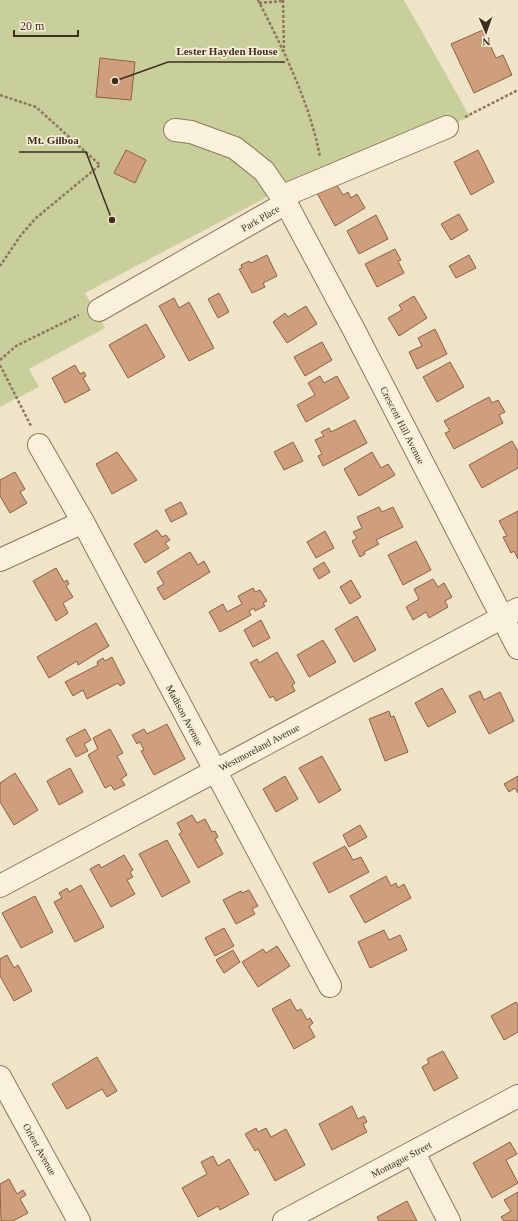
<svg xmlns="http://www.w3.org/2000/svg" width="518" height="1221" font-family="Georgia,serif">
	<rect width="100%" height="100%" fill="#f0e4c8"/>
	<polygon fill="#c9cf9b" points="0,0 404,0 470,117 356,163 309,175 85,293 105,328 29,369 39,387 0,407"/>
	<g fill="#cf9f7d" stroke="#8d5f41">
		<polygon points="483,30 496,58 503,55 512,75 474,93 451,44"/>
		<polygon points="100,58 135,62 131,100 96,97"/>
		<polygon points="126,150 146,160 135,183 114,173"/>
		<polygon points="478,150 494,182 471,195 454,162"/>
		<polygon points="335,182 343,195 348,192 351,198 357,194 365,208 335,226 317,193"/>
		<polygon points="459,214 468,230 451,240 441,224"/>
		<polygon points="376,215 388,239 359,254 347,231"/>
		<polygon points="395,249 401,260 398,261 404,273 377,287 365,264"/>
		<polygon points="267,255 277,276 263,283 265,287 252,293 239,269 242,268 241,265 249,261 251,263"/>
		<polygon points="469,255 476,268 456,278 449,266"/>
		<polygon points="219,293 229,312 218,318 208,299"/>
		<polygon points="414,296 427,318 399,336 388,318 402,310 399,305"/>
		<polygon points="174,298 179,308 189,302 214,348 189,361 159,306"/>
		<polygon points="306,306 317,324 287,343 273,322 285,313 288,317"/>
		<polygon points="146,324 165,357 128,378 109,345"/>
		<polygon points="435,329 447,354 417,369 409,352 422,346 418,338"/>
		<polygon points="322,342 332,360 305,376 294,357"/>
		<polygon points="450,362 464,387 437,402 423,377"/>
		<polygon points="75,365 80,374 84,372 86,376 83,378 90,390 65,403 52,378"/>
		<polygon points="320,376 324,383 337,376 349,398 306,422 297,405 315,395 308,383"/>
		<polygon points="489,397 492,403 498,400 505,412 499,415 503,423 454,449 445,433 450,431 444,421"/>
		<polygon points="355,420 367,443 323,466 318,456 322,454 315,440 324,436 321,432 329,428 331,432"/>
		<polygon points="512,441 518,451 518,468 482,488 469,465"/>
		<polygon points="293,442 303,461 284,470 274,452"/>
		<polygon points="117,452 137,480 112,494 96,464"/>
		<polygon points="372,452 381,468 388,464 395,475 359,496 344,469"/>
		<polygon points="15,472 25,489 20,492 27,503 10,513 0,496 0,480"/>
		<polygon points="181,502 187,514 171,522 165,510"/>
		<polygon points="379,507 382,512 393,507 403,527 376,540 379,544 364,552 365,554 360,557 352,541 357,538 353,532 362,528 357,517"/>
		<polygon points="518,511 518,559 514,551 511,553 503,537 507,536 499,521"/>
		<polygon points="157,530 162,537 166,535 170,540 165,543 169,548 145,563 134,544"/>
		<polygon points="325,531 334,548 316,558 307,542"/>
		<polygon points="416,541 431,570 403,585 388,555"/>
		<polygon points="190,552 198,565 204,561 210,572 164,600 157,588 164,584 157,572"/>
		<polygon points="324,562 330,572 319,579 313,569"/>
		<polygon points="56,568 64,582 67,580 69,584 66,586 73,597 63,603 68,613 56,621 33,581"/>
		<polygon points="433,579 438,587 444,583 452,597 445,601 448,607 429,618 426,612 413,620 406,607 419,599 414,589"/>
		<polygon points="351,580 361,597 350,604 340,587"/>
		<polygon points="253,588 255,592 260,590 267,601 263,603 265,606 255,611 254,608 249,611 251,615 220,632 209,612 223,604 227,612 242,604 238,596"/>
		<polygon points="357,616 376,650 354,662 335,629"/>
		<polygon points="261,620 270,638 253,647 244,630"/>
		<polygon points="96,623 109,646 78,665 77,661 49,678 37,657"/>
		<polygon points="323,640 336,662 309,677 297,655"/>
		<polygon points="277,652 295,683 292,685 295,691 276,701 273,696 270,698 250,663 257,659 259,663"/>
		<polygon points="112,657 125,683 120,686 118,683 87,699 83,690 73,696 65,682 98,665 97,662 103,658 105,661"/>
		<polygon points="442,688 456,712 428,727 415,703"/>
		<polygon points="480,691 484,700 500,692 514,721 489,734 469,696"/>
		<polygon points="389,711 391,717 394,716 408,752 385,761 369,719"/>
		<polygon points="167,724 185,759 154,775 141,751 144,750 140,742 137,744 132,735 144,729 147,734"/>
		<polygon points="85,729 91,740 84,744 88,751 76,757 66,739"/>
		<polygon points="110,729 123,753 117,756 127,775 121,779 125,785 114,790 111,785 105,788 88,755 98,749 93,738"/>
		<polygon points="322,756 341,790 319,803 299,768"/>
		<polygon points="70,768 83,792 59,805 47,781"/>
		<polygon points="15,773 38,810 14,825 0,802 0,783"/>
		<polygon points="285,776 298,799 276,812 263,789"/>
		<polygon points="518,776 518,793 515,788 509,792 504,784"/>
		<polygon points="192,815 197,823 205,819 212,832 215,831 218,837 215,839 223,854 198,868 179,834 182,832 177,823"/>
		<polygon points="360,825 367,837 349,847 343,835"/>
		<polygon points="167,840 190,882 162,897 139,854"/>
		<polygon points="345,846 353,860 361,857 369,872 329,893 313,863"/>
		<polygon points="124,855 133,870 130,872 133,877 127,880 135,894 111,907 90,869 99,864 101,868"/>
		<polygon points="386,876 391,886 396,883 398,888 404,884 411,898 365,923 350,896"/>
		<polygon points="81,885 104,927 75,942 54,902 62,898 59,893 67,888 69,892"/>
		<polygon points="249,890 258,906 252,909 255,914 236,924 223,900 241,891 242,893"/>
		<polygon points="35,896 53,932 21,948 2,913"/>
		<polygon points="224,928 234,946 215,956 205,938"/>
		<polygon points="384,930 389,940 400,935 407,950 370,968 358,942"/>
		<polygon points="277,946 290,966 258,987 242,962 263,949 266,953"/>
		<polygon points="233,950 240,962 224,973 216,960"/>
		<polygon points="7,955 14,968 18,965 32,991 14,1001 0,976 0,959"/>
		<polygon points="290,999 297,1011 301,1009 307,1020 310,1018 313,1023 309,1026 315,1037 294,1049 272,1009"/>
		<polygon points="516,1002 518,1005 518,1032 504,1040 491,1016"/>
		<polygon points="443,1051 458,1078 434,1091 422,1067 429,1063 427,1059"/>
		<polygon points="97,1057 117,1091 107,1097 102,1089 67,1109 52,1084"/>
		<polygon points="352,1106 358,1119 364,1116 367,1122 363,1124 367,1132 332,1150 319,1124"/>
		<polygon points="256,1128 258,1132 266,1128 271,1137 286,1129 305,1165 275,1181 258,1149 255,1151 245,1134"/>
		<polygon points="510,1142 517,1154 506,1160 518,1183 492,1198 473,1163"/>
		<polygon points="213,1156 218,1166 229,1159 249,1194 220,1210 218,1206 198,1217 182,1188 207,1174 201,1162"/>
		<polygon points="9,1179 17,1194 23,1190 26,1195 20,1199 28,1213 13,1221 1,1221 0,1184"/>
		<polygon points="518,1192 518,1221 504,1221 501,1217 511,1211 504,1200"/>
		<polygon points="407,1201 417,1221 379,1221 377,1217"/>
	</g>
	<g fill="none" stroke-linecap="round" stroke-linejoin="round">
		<g stroke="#8d765c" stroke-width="24">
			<g id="street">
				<polyline points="175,130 191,132 235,148 264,171 286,203 354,330 518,648"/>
				<polyline points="99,310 286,203 290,193 447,127"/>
				<polyline points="39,445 83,522 330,986"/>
				<polyline points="0,560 83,522"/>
				<polyline points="0,886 518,609"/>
				<polyline points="0,1077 79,1221"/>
				<polyline points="414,1153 449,1221"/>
				<polyline points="284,1221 518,1096"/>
			</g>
		</g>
		<g stroke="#8d765c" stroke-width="2.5" stroke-dasharray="3 2" stroke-linecap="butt">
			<path d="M258,0c25,49 52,103 62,157"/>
			<polyline points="283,0 284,51"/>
			<polyline points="259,3 283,1"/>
			<polyline points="0,95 36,107 100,165 36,218 21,235 0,266"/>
			<polyline points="465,117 518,90"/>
			<polyline points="0,360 16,346 79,315"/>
			<polyline points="0,365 31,426"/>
		</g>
		<use href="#street" stroke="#faf1dc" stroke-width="22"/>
	</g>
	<g text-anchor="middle" stroke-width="3.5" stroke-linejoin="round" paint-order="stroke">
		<g font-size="10" fill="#3d2e20" stroke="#f7eed8">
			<text transform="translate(260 218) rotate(-30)" y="4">Park Place</text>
			<text transform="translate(403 425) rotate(63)" y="4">Crescent Hill Avenue</text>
			<text transform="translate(185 715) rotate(62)" y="4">Madison Avenue</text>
			<text transform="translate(259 747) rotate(-28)" y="4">Westmoreland Avenue</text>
			<text transform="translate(40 1149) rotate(61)" y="4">Orient Avenue</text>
			<text transform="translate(401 1159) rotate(-28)" y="4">Montague Street</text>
		</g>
	</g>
	<path fill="none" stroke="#3d2e20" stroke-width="1.5" d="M115 81L168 62H285M112 220L86 152H19"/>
	<g fill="#3d2e20" stroke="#f7eed8" stroke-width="1.5">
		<circle cx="115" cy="81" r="4"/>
		<circle cx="112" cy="220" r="4"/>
	</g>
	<g font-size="11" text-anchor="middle" font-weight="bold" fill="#3d2e20" stroke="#f7eed8" stroke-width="3.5" stroke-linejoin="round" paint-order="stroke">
		<text x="227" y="55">Lester Hayden House</text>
		<text x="53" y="144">Mt. Gilboa</text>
	</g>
	<g transform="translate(486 32) rotate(178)" stroke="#f7eed8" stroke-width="3" paint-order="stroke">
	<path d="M0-3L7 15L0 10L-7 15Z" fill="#3d2e20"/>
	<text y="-6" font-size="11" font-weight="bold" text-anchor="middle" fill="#3d2e20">N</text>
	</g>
	<path d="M14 30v6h64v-6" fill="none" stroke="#3d2e20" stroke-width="2"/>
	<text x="20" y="30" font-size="12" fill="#3d2e20" stroke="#f7eed8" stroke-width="3" paint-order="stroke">20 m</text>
</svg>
